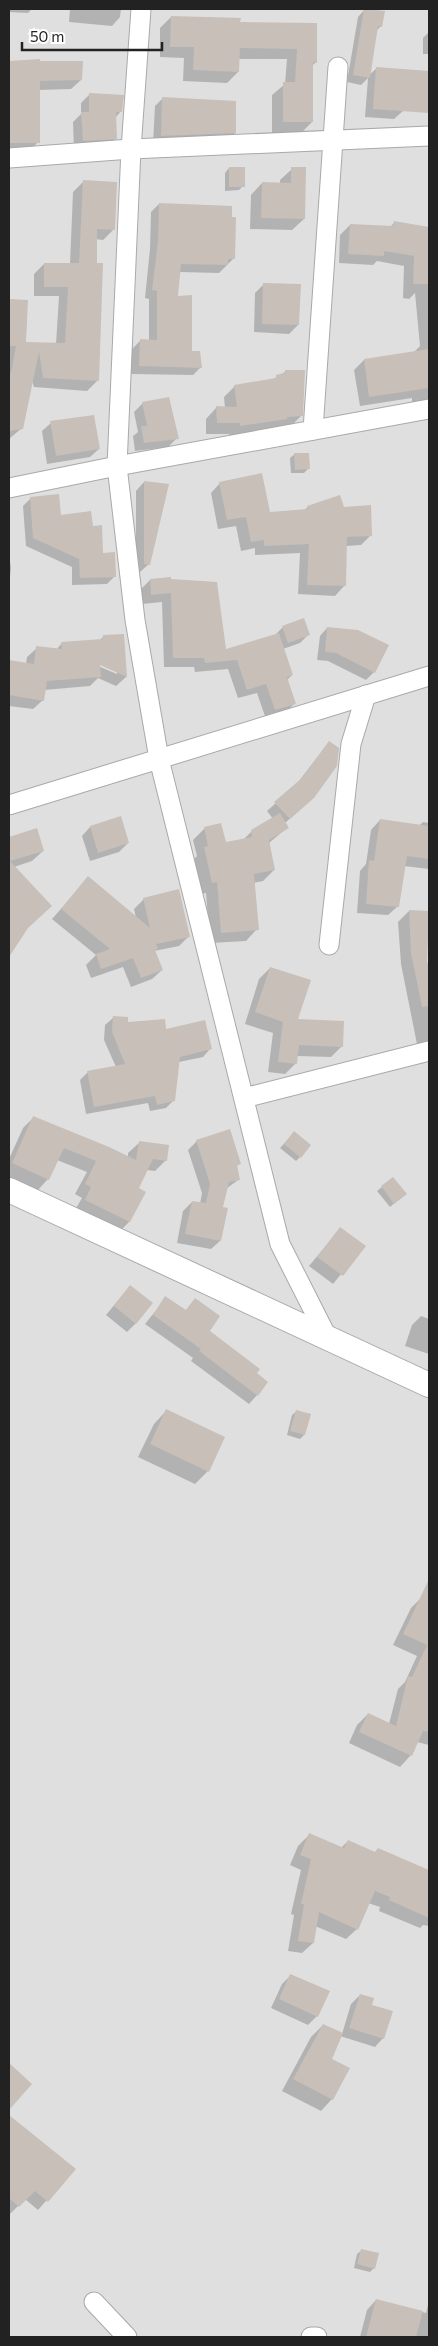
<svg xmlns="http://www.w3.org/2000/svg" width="438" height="2346" font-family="Commissioner,sans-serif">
	<rect width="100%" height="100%" fill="#f2efe9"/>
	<rect fill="#e0dfdf" x="9" y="9" width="420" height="2328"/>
	<g fill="#0003" fill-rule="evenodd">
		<polygon points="9,9 32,9 28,13 9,12"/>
		<polygon points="70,9 121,9 120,17 112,26 69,22"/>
		<polygon points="365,9 381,26 375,32 368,76 377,68 403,111 394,119 365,117 368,78 361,85 347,82 358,17"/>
		<polygon points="171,17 238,24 315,24 316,62 312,66 312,122 301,133 272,133 272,95 285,84 287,59 238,59 238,72 227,83 183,81 184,58 160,57 160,28"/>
		<polygon points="429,32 429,54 423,54 423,38"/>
		<polygon points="9,62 82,62 81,80 71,89 38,90 38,142 29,152 9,149"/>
		<polygon points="90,94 121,111 115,118 116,138 107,147 74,150 73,122 81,114 81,103"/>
		<polygon points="163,98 235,133 226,141 153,144 155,106"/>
		<polygon points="229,168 243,186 239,190 225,191 225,173"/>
		<polygon points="292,169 304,219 292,230 250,229 251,195 262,183 280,184 280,180"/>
		<polygon points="83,182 113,230 103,240 95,239 97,381 87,391 34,387 32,380 22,428 9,439 9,300 27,301 24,343 56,344 59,296 34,296 34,274 44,264 70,264 73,192"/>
		<polygon points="159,204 233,259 219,273 179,272 176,297 191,352 201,367 193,375 131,374 132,349 140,341 149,341 149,299 145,298 150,249 151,212"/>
		<polygon points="394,223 429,229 427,254 429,254 429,402 412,405 412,398 360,406 354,370 364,360 413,353 420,346 415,293 409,299 403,298 404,266 377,261 373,265 339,263 340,235 350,225 390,227"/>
		<polygon points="264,284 298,325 289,334 254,332 255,293"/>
		<polygon points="285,372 301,416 290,427 230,436 229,434 206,434 206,419 216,408 225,408 224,397 235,386 272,380"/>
		<polygon points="143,403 177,438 168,447 135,451 133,436 138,432 134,412"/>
		<polygon points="51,423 99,449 90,457 47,464 42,431"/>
		<polygon points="295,454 308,469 304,473 291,473 290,458"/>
		<polygon points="144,482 149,564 140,572 136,572 136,491"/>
		<polygon points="220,483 269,513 303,511 308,507 343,508 371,535 361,545 346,546 344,586 335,596 298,594 300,553 255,555 255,548 241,551 236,526 218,529 211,493"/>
		<polygon points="31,498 60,517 92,527 102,554 115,576 107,584 72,585 72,567 26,546 23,506"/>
		<polygon points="9,555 11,568 9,585"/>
		<polygon points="170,579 225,651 275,635 282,628 303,620 308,635 300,643 283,649 292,675 287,680 295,703 285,713 266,719 257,693 238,698 228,669 195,672 194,667 164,667 162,602 142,604 141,589 150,580"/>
		<polygon points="327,628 374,672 366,680 328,661 317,660 320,636"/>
		<path d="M123,635l3,42 -10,9 -18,-8 -8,8 -46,4 -1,10 -10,9 -24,-3v-45l17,3 1,-7 10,-9 19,2 6,-7 38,-3 3,-3zM94,662l23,9v3l-24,-10z"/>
		<polygon points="329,742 313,798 285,823 288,827 269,843 274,870 263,881 253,883 257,929 246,941 210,943 206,893 201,894 194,859 197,856 193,840 204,829 220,825 225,844 243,840 252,831 273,819 267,811 296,785"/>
		<polygon points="380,820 419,826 423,822 429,823 429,869 404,866 398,906 388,915 357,913 360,871 366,864 371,830"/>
		<polygon points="90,827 128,843 119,852 90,861 82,836"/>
		<polygon points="36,830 43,851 32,861 14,867 26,929 9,955 9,838"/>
		<polygon points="88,878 136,918 134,909 144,899 189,936 179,946 154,951 162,970 152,979 131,987 123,967 91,978 86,965 96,955 52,919"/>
		<polygon points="409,911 428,912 425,964 429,963 429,1041 417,1044 401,964 398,922"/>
		<polygon points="270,968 296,1021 342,1046 331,1057 297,1056 296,1063 285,1074 268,1072 273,1033 245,1024 259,979"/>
		<polygon points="113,1018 127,1023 164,1030 210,1049 203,1057 179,1062 174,1100 166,1108 150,1111 148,1103 86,1114 80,1080 88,1072 116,1067 104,1040 105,1025"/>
		<polygon points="33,1118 128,1158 128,1153 139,1143 166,1160 155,1171 147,1170 137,1189 144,1193 129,1222 119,1232 75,1210 82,1198 75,1194 87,1172 57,1160 48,1179 38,1190 9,1177 9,1159 23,1128"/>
		<polygon points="290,1137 300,1157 296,1161 280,1148"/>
		<polygon points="197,1141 240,1163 236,1167 238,1180 226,1189 222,1208 220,1241 211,1249 177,1243 183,1211 192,1202 200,1204 202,1193 188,1150"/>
		<polygon points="393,1178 405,1194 390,1207 377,1191"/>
		<polygon points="340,1229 364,1246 333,1284 309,1266"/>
		<polygon points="130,1286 136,1323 127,1332 106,1315"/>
		<polygon points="166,1298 185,1311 195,1300 208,1332 255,1374 257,1395 249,1404 191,1361 193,1358 145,1324"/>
		<polygon points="421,1316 429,1319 429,1354 405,1346 412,1325"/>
		<polygon points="166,1411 208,1471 195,1484 138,1457 154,1424"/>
		<polygon points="297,1411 304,1435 300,1439 287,1435 292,1415"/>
		<polygon points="422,1597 429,1600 429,1745 417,1742 410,1756 400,1767 349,1743 357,1725 368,1714 389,1724 398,1689 405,1682 417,1656 393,1645 411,1608"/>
		<polygon points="309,1835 341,1848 348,1841 374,1853 378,1849 429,1871 429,1926 423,1925 420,1928 379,1911 380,1907 368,1903 357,1929 346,1939 315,1926 313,1943 302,1953 288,1951 294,1915 291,1914 301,1870 290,1865 298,1846"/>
		<polygon points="291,1975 317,2016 308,2025 271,2008 282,1984"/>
		<polygon points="360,1995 371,2005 383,2038 375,2047 340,2036 330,2059 332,2099 321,2111 282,2091 311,2037 323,2025 342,2034 351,2004"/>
		<polygon points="9,2117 74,2169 38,2210 25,2199 9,2215"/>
		<polygon points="362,2250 374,2268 370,2272 354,2268 357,2254"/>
		<polygon points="376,2300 426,2313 429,2301 429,2337 360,2337 367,2310"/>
	</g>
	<g fill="#c7bfb8">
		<polygon points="364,9 385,11 382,27 378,26 370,78 353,75"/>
		<polygon points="171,16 241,18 240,22 317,23 317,63 313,62 313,122 283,122 283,82 295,82 297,49 240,48 239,72 193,70 194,47 170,47"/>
		<polygon points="40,59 40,61 83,61 82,80 40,81 40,143 9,143 9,61"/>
		<polygon points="376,67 429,71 429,113 373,109"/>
		<polygon points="89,93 124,95 122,112 116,112 117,139 83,141 81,112 89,112"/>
		<polygon points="162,97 236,101 236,133 161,136"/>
		<rect x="229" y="167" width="16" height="20"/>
		<polygon points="291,167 306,167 305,219 261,218 262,182 291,183"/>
		<polygon points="83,180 117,182 115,230 97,229 97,263 103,263 99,381 43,378 39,352 23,429 9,431 9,373 11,373 16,346 9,346 9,299 28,300 26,342 65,343 68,287 44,287 44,263 79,263"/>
		<polygon points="159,203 232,206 232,217 236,217 235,259 228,259 228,265 181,264 178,296 192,295 192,351 200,351 202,368 139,366 140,339 157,340 157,291 152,290 158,241"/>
		<polygon points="394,221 429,227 429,284 413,284 414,256 384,251 384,256 348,254 350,224 393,226"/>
		<polygon points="263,283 301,284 299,325 262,324"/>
		<polygon points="429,349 429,388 369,397 364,359"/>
		<polygon points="285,370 305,370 303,416 287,417 287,419 240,426 240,423 217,423 216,406 237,407 234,385 276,378 276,375 285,373"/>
		<polygon points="169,397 179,439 144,443 141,426 147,426 142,402"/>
		<polygon points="94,415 100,449 56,456 50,421"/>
		<polygon points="294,453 309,453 310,469 295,470"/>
		<polygon points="262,473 270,512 308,509 307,506 340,495 344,507 371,505 372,536 347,537 346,586 307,585 309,544 264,546 264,540 251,542 246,517 227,520 219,482"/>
		<polygon points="144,481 169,484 150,565 144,564"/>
		<polygon points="59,494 61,515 91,511 93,526 102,525 103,553 115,552 116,577 80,578 79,559 33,538 30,497"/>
		<polygon points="171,577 171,579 217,582 226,649 279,633 293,675 287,677 296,704 275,710 266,684 247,690 237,660 205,663 204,658 173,658 171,593 151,595 150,579"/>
		<polygon points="304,618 310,635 288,643 282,626"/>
		<polygon points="327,627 358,630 389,645 375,673 336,653 325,652"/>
		<polygon points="124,634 127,677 100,665 101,677 47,681 44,701 9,695 9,660 34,664 36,646 62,649 61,642 103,639 103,635"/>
		<polygon points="329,741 339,748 337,766 314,798 290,819 274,802 302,778"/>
		<polygon points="280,813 289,828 269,840 275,870 254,874 259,930 221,933 217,882 212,883 204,847 208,846 204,827 221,823 226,842 252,837 251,830"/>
		<polygon points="121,816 129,843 98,853 90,826"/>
		<polygon points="380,819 429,826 429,859 407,856 399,907 366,904 369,860 374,861"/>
		<polygon points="37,828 44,851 10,861 52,906 28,928 9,957 9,837"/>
		<polygon points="88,876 150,928 143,898 179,889 190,937 156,944 158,949 155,950 163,970 141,978 133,958 101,969 96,954 110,949 61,909"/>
		<polygon points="409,910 429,911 427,963 429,962 429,1006 422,1007 411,953"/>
		<polygon points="270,967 311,980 298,1019 344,1021 343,1047 299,1045 297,1064 278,1062 283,1022 255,1012"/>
		<polygon points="113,1016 128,1017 128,1022 165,1019 166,1029 205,1020 212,1049 180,1057 175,1101 157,1105 155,1096 94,1107 87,1071 125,1064 112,1032"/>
		<polygon points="33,1116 109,1147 136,1160 139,1141 169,1145 167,1161 153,1159 139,1188 146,1192 130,1222 85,1200 91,1187 85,1184 96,1161 64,1148 49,1180 12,1163"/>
		<polygon points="230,1129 241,1164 237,1165 240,1180 229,1182 223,1207 228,1208 221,1241 185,1234 192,1201 206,1203 210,1184 196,1140"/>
		<polygon points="294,1131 311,1145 301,1158 284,1144"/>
		<polygon points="393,1177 407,1194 394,1204 381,1186"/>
		<polygon points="340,1227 366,1246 343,1276 317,1257"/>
		<polygon points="130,1285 153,1303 136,1324 114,1306"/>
		<polygon points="165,1296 186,1310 195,1298 220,1316 210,1331 260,1369 257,1373 268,1382 258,1396 199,1351 201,1349 153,1315"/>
		<polygon points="166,1409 225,1437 209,1472 150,1444"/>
		<polygon points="296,1410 311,1414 305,1435 290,1431"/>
		<polygon points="429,1579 429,1732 423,1731 412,1756 359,1732 368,1713 396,1726 408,1676 412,1677 427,1645 403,1634"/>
		<polygon points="309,1833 344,1848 348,1840 375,1852 378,1848 429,1870 429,1918 389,1900 390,1897 375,1891 358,1930 319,1912 314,1943 298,1941 304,1904 301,1904 311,1859 300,1855"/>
		<polygon points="290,1974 330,1991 318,2017 279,1999"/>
		<polygon points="360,1994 374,1998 372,2005 393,2011 384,2039 349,2028"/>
		<polygon points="323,2024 343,2033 332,2059 350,2068 333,2100 293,2079"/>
		<polygon points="9,2063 32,2084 9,2110"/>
		<polygon points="9,2115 76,2169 48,2202 35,2191 19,2207 9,2198"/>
		<polygon points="361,2249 379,2253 375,2269 357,2264"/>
		<polygon points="376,2299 423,2311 416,2337 366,2337"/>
	</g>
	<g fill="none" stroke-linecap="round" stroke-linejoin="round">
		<g stroke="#a9a9a9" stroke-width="21">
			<g id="minor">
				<polyline points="141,9 131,149 117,466 135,620 159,759 280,1244 327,1337"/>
				<polyline points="9,158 131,149 429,136"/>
				<polyline points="313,430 338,67"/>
				<polyline points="9,488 117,466 429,409"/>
				<polyline points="9,805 429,676"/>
				<polyline points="329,945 351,744 366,695"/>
				<polyline points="244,1098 429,1051"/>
				<polyline points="94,2302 127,2337"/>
				<polyline points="311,2337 317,2337"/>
			</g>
		</g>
		<g stroke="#a9a9a9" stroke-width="26">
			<polyline id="tertiary" points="9,1190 429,1385"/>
		</g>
		<use href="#minor" stroke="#fff" stroke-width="19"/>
		<use href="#tertiary" stroke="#fff" stroke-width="24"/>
	</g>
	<rect width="438" height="2346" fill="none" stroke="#222222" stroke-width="20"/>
	<path d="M22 42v8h140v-8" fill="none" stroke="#222222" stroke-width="2.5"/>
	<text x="30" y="42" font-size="15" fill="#222222" stroke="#ffffff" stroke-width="4" paint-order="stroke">50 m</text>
</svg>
